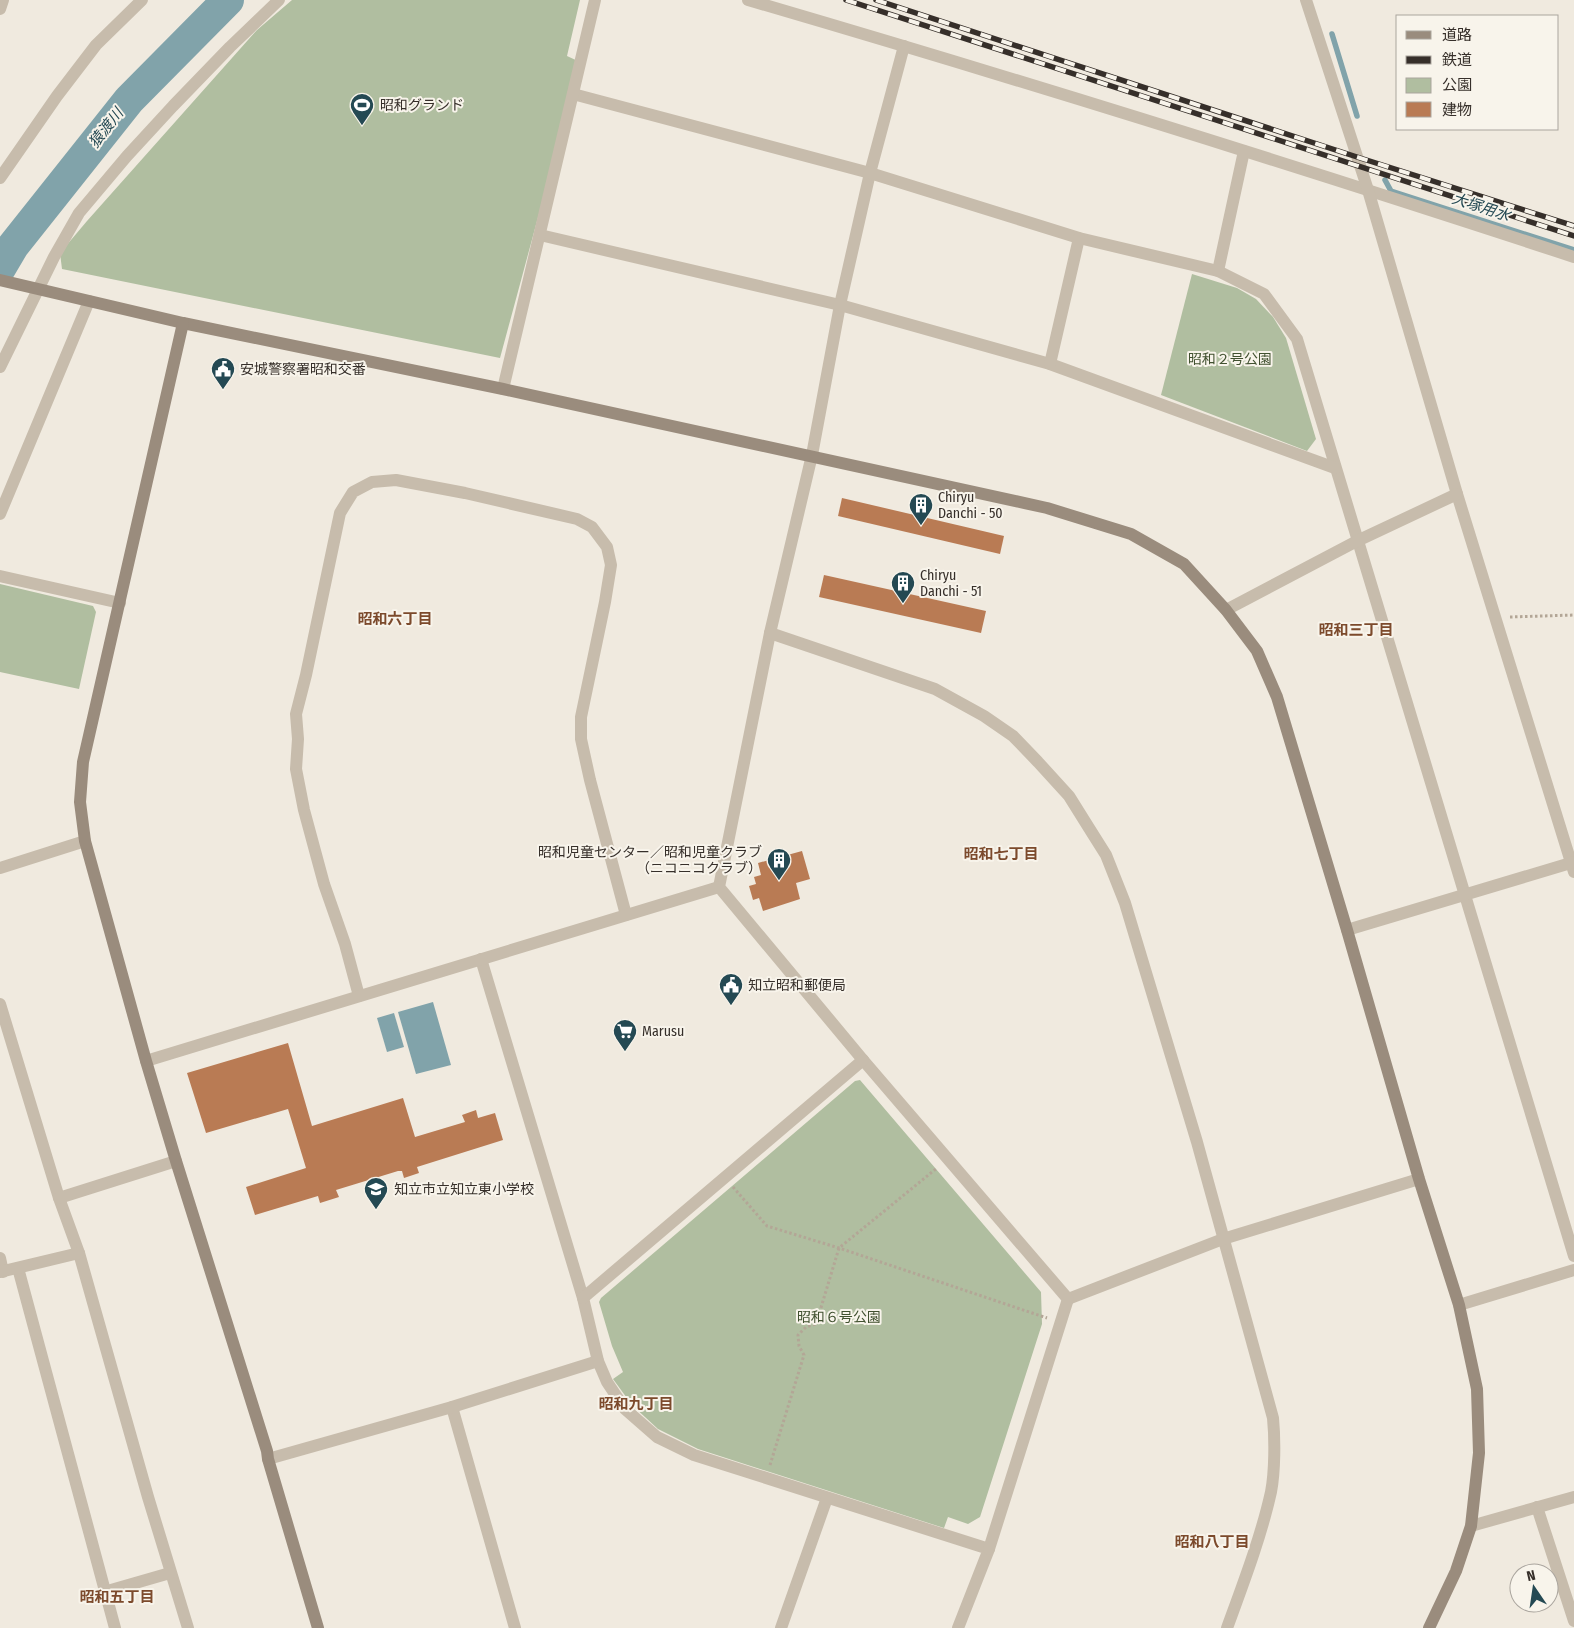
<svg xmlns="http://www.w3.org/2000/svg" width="1574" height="1628" font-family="'Fira Sans Condensed','Noto Sans JP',sans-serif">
	<rect width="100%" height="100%" fill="#f0eadf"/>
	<g fill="#b0bea0">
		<polygon points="292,0 580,0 567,56 580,62 500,358 62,269 60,253 87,221 257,30"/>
		<polygon points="1192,274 1237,288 1256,299 1273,317 1286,338 1316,439 1307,451 1161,395"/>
		<polygon points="0,584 93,606 96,612 79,689 0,672"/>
		<polygon points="860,1080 1041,1292 1042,1324 980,1517 968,1524 948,1517 944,1528 698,1449 658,1429 632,1405 613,1379 623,1372 612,1346 599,1302 601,1298 855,1081"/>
	</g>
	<g fill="#81a3aa">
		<polygon points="433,1002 451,1065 416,1074 398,1012"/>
		<polygon points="394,1013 404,1047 387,1052 377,1018"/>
	</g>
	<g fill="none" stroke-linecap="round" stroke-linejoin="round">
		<g stroke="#81a3aa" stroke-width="5.5">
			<polyline points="1332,34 1357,116"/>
			<polyline points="1385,180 1391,191 1574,250"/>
		</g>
		<polyline stroke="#81a3aa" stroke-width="32" points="0,268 13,246 129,100 228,0"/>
	</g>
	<g fill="#b97b54">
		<polygon points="842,498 1004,536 1000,554 838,516"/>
		<polygon points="824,575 986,611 981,633 819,597"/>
		<polygon points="802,851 810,879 796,883 800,899 763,911 759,898 753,900 749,886 756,884 754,877 761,875 758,863"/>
		<polygon points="288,1043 312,1126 403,1098 415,1137 465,1122 462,1115 476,1110 478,1118 495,1113 503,1140 417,1167 419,1173 404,1178 402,1171 398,1171 336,1190 339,1197 320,1203 318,1196 255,1215 246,1187 306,1168 288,1109 206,1133 187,1073"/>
	</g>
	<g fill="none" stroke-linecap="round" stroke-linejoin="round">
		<g stroke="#b3a696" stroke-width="3" stroke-dasharray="2.5 2.5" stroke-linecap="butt">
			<polyline points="1510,617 1574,615"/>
			<polyline points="733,1187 767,1226 839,1248 1047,1318"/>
			<polyline points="770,1465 804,1355 799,1346 798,1335 806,1327 816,1324 839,1248 937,1168"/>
		</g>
		<g stroke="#c7bcac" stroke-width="12">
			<path d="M748,0c277,81 552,167 826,257"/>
			<polyline points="1306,0 1368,190 1457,494 1574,872"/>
			<polyline points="0,9 3,0"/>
			<polyline points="904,46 870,173 840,305 812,455 770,633 719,887 863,1060 1068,1299"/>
			<polyline points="573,94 870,173 1079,238 1218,271 1264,294 1297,339 1574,1256"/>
			<polyline points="0,178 57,96 96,45 142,0"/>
			<polyline points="540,235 840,305 1050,364 1335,468"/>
			<polyline points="1218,271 1244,151"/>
			<polyline points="1050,364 1079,238"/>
			<polyline points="0,367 54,257 79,213 127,156 173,106 230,47 279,0"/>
			<polyline points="503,389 595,0"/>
			<polyline points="0,514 89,301"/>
			<polyline points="0,576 120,603"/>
			<polyline points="1226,610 1357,541 1457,494"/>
			<path d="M770,633l165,56 49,27 29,20 25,26 31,34 20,32 17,27 19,48 72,239 76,276c2,21 2,53 -2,74 -10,45 -28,92 -44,136"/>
			<polyline points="0,868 85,841"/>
			<polyline points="1347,930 1574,862"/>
			<polyline points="481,959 583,1298 598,1361 607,1382 625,1409 657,1437 694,1455 989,1549 958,1628"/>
			<polyline points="359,996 345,944 324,884 304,810 296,769 298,739 296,714 306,675 340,513 353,492 372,482 396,480 465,493 577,519 592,527 607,547 611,565 605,602 581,717 581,739 590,780 626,915"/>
			<polyline points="0,1004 59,1198 79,1253 148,1497 188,1628"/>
			<polyline points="146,1061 719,887"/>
			<polyline points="59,1198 176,1161"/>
			<polyline points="0,1258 3,1272"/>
			<polyline points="18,1268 115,1628"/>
			<polyline points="0,1272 79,1253"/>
			<polyline points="583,1298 863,1060"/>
			<polyline points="1068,1299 1223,1239 1419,1179"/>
			<polyline points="1459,1305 1574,1270"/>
			<polyline points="452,1407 515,1628"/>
			<polyline points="268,1459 452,1407 598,1361"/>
			<polyline points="1537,1507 1574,1621"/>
			<polyline points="1471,1526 1574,1497"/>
			<polyline points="989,1549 1068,1299"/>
			<polyline points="104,1592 170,1573"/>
			<polyline points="781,1628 827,1498"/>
		</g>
		<g stroke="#9a8c7d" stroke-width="12">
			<polyline points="0,280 183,323 503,389 1047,508 1131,534 1184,564 1226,610 1257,651 1277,697 1347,930 1419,1179 1459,1305 1477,1389 1479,1453 1471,1526 1456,1571 1429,1628"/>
			<polyline points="183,323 83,762 80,802 85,841 146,1061 176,1161 267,1451 268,1459 318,1628"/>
		</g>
		<g stroke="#362f2a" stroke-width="5.5">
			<g id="rail">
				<polyline points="846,0 1574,236"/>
				<polyline points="876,0 1357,157 1574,226"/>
			</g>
		</g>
		<use href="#rail" stroke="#f8f4eb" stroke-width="4" stroke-dasharray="11" stroke-linecap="butt"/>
	</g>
	<defs>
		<g id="stadium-pin" transform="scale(1.25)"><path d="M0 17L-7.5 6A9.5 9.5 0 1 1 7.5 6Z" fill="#244953" stroke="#f8f4eb"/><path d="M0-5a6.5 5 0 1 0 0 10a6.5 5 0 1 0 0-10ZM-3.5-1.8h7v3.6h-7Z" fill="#fff"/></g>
		<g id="civic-pin" transform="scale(1.25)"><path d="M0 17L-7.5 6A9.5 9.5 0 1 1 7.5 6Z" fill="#244953" stroke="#f8f4eb"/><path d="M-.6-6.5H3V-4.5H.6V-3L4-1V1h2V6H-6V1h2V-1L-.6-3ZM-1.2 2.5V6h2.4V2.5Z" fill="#fff"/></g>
		<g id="building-pin" transform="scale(1.25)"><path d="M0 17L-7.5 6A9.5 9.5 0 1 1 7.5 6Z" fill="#244953" stroke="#f8f4eb"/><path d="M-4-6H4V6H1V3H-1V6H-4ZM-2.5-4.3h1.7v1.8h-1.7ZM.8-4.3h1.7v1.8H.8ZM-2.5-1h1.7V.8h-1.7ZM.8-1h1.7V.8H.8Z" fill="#fff"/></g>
		<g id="supermarket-pin" transform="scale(1.25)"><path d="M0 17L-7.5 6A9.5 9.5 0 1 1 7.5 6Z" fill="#244953" stroke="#f8f4eb"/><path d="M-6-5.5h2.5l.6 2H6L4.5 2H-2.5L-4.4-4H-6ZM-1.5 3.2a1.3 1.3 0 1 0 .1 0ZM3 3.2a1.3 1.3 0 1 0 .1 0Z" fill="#fff"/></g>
		<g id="school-pin" transform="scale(1.25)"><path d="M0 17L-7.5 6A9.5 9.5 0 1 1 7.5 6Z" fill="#244953" stroke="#f8f4eb"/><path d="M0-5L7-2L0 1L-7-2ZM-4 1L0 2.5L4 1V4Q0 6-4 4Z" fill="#fff"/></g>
	</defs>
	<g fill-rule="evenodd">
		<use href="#stadium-pin" x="362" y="105"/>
		<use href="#civic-pin" x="223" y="369"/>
		<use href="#building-pin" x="921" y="505"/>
		<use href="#building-pin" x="903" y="583"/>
		<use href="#building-pin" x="779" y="860"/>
		<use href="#civic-pin" x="731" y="985"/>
		<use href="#supermarket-pin" x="625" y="1031"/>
		<use href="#school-pin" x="376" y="1189"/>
	</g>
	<g text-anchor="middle" stroke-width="4" stroke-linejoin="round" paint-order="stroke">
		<g font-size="14" fill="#362f2a" stroke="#f8f4eb" text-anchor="start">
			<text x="380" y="110">昭和グランド</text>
			<text x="240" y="374">安城警察署昭和交番</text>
			<text x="938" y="502">Chiryu<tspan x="938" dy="16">Danchi - 50</tspan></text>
			<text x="920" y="580">Chiryu<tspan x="920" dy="16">Danchi - 51</tspan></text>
			<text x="762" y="857" text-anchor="end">昭和児童センター／昭和児童クラブ<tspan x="762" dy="16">（ニコニコクラブ）</tspan></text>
			<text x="748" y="990">知立昭和郵便局</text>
			<text x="642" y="1036">Marusu</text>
			<text x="394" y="1194">知立市立知立東小学校</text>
		</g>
		<g font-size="14" fill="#415130" stroke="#f8f4eb">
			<text x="1230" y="364">昭和２号公園</text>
			<text x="839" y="1322">昭和６号公園</text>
		</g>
		<g font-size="15" font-style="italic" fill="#244953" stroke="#f8f4eb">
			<text transform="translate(106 128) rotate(-52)" y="5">猿渡川</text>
			<text transform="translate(1481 207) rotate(18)" y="5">大塚用水</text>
		</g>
		<g font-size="15" font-weight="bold" fill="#7c4a2c" stroke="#f8f4eb">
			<text x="395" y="624">昭和六丁目</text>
			<text x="1356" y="635">昭和三丁目</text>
			<text x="1001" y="859">昭和七丁目</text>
			<text x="636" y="1409">昭和九丁目</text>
			<text x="1212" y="1547">昭和八丁目</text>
			<text x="117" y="1602">昭和五丁目</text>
		</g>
	</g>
	<rect x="1396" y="15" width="162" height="115" fill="#f8f4eb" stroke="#aaa59e"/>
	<rect x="1406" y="31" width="25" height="8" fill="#9a8c7d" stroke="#aaa59e"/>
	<text x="1442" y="40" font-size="15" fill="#362f2a">道路</text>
	<rect x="1406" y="56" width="25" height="8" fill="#362f2a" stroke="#aaa59e"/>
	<text x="1442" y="65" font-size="15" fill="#362f2a">鉄道</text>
	<rect x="1406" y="78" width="25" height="15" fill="#b0bea0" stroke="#aaa59e"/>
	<text x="1442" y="90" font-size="15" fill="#362f2a">公園</text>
	<rect x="1406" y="102" width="25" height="15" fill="#b97b54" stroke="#aaa59e"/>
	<text x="1442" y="115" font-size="15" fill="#362f2a">建物</text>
	<g transform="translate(1534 1588) rotate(347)"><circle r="24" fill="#f8f4eb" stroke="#aaa59e"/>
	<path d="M0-4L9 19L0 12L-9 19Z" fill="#244953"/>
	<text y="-8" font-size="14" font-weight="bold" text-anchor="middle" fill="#362f2a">N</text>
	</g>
</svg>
